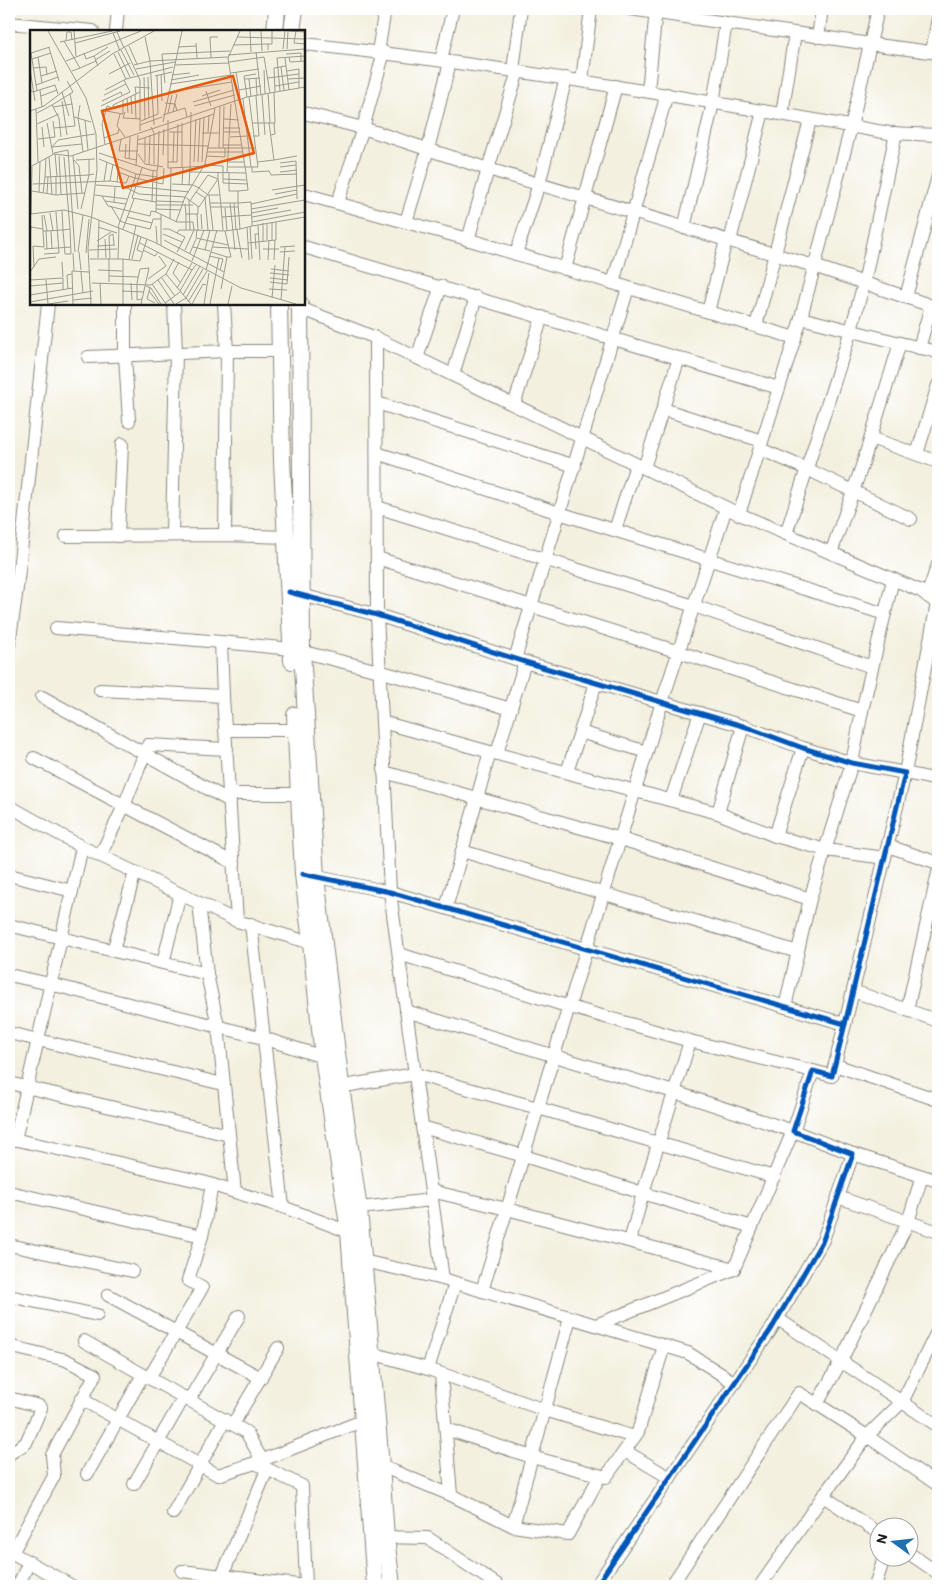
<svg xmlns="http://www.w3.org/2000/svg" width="947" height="1595" font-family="Itim,sans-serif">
	<rect width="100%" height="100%" fill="#fff"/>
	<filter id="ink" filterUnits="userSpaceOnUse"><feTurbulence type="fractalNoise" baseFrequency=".02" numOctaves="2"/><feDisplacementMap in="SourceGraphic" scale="10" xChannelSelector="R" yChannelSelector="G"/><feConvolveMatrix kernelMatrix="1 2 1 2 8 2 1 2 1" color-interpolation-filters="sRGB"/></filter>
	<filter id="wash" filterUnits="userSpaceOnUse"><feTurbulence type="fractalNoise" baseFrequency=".0096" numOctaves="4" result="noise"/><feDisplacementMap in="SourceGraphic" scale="20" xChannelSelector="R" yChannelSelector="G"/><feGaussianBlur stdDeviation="1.12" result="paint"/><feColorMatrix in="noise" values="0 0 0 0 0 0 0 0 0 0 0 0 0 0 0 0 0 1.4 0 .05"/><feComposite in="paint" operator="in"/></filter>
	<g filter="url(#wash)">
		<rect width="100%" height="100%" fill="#f3f0df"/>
	</g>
	<g filter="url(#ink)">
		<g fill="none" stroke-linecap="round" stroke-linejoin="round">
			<g stroke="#88867e" stroke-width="14">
				<g id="minor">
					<polyline points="630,9 870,44 938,53"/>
					<polyline points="9,23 93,31"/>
					<polyline points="116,31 118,9"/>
					<polyline points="818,37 822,9"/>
					<path d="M304,44c196,21 391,55 585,89l49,2"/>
					<polyline points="378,52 385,9"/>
					<polyline points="932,52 938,18"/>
					<polyline points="441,60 453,9"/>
					<polyline points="513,70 521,9"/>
					<polyline points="582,80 591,9"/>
					<polyline points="648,91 656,9"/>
					<polyline points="304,113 363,128 488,169 814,266 938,308"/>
					<polyline points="782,114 795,33"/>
					<polyline points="304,194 460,237 795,338"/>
					<polyline points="338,202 363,128 384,52"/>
					<polyline points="406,222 428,149 450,62"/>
					<polyline points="684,228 713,103 726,23"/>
					<polyline points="468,240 488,169 518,71"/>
					<polyline points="730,241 763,111"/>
					<polyline points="304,247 779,388"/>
					<polyline points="516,254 539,184 566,78"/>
					<polyline points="565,269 616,86"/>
					<polyline points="613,283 667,94"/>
					<polyline points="906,297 938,176"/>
					<polyline points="125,304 125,356 129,421"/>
					<polyline points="224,304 227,351 225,535"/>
					<polyline points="300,308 376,338 739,514 921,591 938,604"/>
					<polyline points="708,312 726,240"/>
					<polyline points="801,318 900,343 862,466 831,553"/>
					<polyline points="756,326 810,120"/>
					<polyline points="376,338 377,615 390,892 443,1279"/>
					<polyline points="900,343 938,352"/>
					<polyline points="919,348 931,306"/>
					<polyline points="88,357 227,351 280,351"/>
					<polyline points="417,358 441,286"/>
					<polyline points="453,375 476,297"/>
					<polyline points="377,403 575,466"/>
					<polyline points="514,405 542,317"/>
					<polyline points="663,409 762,441"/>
					<polyline points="871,438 938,462"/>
					<polyline points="760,449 807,469 911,519"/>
					<polyline points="377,453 559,513 885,614"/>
					<polyline points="917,454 938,385"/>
					<polyline points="644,468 679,358"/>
					<polyline points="377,507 694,606 872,667"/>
					<polyline points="739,514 799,325 851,127 878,9"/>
					<polyline points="615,530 636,465"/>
					<polyline points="786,534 851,330 864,283 896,133"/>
					<polyline points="172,535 176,353 174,304"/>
					<polyline points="66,536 225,535 286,537"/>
					<polyline points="118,536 122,444"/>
					<polyline points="377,558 679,652 862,711"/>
					<polyline points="294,593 377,615 525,662 743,726 803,748 852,763 905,773 845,1024 390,892 308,875"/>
					<polyline points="927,596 938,564"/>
					<polyline points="937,603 905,773 938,780"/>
					<polyline points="56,628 221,642"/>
					<polyline points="9,645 17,588 48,304"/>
					<polyline points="515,659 628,288"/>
					<polyline points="100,690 223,696"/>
					<polyline points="42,697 230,801"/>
					<polyline points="382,722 490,752 446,908"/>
					<polyline points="226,730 296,730"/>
					<polyline points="580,732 647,752"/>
					<polyline points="490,752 718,813 775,836 826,850 885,858"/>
					<polyline points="497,753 525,662"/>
					<polyline points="34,758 234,863"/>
					<polyline points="384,772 621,839 810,899 785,1007"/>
					<polyline points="567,772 596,683"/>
					<polyline points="230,794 299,794"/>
					<polyline points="671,800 700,713"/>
					<polyline points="9,806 82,847 237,921 311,943"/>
					<polyline points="718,813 743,726"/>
					<polyline points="775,836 803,748"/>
					<polyline points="888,846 938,863"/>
					<polyline points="462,851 798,952"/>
					<polyline points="100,856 124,806 148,745 227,749"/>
					<polyline points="9,875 72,891"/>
					<polyline points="810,899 852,763 862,711 893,579"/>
					<polyline points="199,903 207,974"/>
					<polyline points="237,921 223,696 221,642 292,649 379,671 511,709"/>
					<polyline points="251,924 283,1207"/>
					<polyline points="9,925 207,974 218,1026 235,1192"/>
					<polyline points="113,951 135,872"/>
					<polyline points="399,954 570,1007 690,1041"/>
					<polyline points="163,963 180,894"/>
					<polyline points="9,975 50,984 263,1038 323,1057"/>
					<polyline points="853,991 938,1021"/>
					<polyline points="907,1010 938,873"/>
					<polyline points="406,1011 674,1092 793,1131 734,1269 596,1325"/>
					<polyline points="9,1033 223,1084"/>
					<polyline points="835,1065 938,1100"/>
					<polyline points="9,1083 229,1135"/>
					<polyline points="333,1088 415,1074 538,1108 774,1177"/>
					<polyline points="422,1127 524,1156 752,1227"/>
					<polyline points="9,1138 203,1182 283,1207 349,1232"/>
					<polyline points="15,1140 82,847"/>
					<polyline points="853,1154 938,1181"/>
					<polyline points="431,1191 507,1209 734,1269"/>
					<polyline points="9,1192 202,1236"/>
					<polyline points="838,1197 938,1232"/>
					<polyline points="351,1209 432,1200"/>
					<polyline points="630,1241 643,1193 690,1041 813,1071"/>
					<polyline points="9,1245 132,1271"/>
					<polyline points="363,1261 443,1279 688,1353 735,1383"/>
					<polyline points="482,1291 662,702 726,508"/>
					<polyline points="108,1295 261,1378"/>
					<polyline points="9,1296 97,1315"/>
					<polyline points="778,1319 938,1426"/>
					<polyline points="938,1330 902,1402 867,1436 938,1485"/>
					<polyline points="84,1341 149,1378 202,1288 188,1280 202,1236 212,1185"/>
					<polyline points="9,1346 66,1360 95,1375 52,1455 54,1476 12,1553"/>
					<polyline points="371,1353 428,1369 545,1410 634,1437"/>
					<polyline points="428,1369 455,1283"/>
					<polyline points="441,1374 451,1495"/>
					<polyline points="149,1378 246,1432 262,1460"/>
					<polyline points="9,1398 39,1406 41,1408 26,1443 9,1454"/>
					<polyline points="81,1399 218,1475 255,1463 362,1421"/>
					<polyline points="189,1400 239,1316"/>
					<polyline points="817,1404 867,1436 823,1496 880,1534"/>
					<polyline points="233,1424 278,1348"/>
					<polyline points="446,1429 532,1457 606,1477 638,1432 664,1346"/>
					<polyline points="625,1451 670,1478"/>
					<polyline points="374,1463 451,1495 513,1526 570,1318"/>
					<polyline points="87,1474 143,1375"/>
					<polyline points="134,1484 184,1397"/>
					<polyline points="173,1513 225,1420"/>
					<polyline points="513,1526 568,1534 600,1476"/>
					<polyline points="378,1537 428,1538 499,1586"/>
					<polyline points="9,1551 72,1586"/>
					<polyline points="910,1554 938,1573"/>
					<polyline points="182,1571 306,1586 302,1486 255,1463"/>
					<polyline points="222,1576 267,1470"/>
					<polyline points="18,1586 29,1562"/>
					<polyline points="596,1586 772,1328 823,1240 853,1154 793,1131 813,1071 832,1076 845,1024"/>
					<polyline points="671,1586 799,1393 817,1404 841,1361 908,1222 922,1176"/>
					<polyline points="760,1586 823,1496"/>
					<polyline points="875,1586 884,1558"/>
				</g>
			</g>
			<g stroke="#88867e" stroke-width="18">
				<g id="major">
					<polyline points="275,31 277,9"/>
					<polyline points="292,31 295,9"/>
					<polyline points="279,304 282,461 292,661"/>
					<polyline points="300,304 302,651 316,877 341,1086 359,1209 381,1466 386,1537 392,1586"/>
					<polyline points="295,715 303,874 311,943 323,1057 349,1232 375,1586"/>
				</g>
			</g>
			<use href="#minor" stroke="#fff" stroke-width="12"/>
			<use href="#major" stroke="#fff" stroke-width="16"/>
			<g stroke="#fff" stroke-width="8">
				<g id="cycleway">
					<polyline points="289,592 377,615 525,662 743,726 803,748 852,763 905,773 845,1024 390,892 303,874"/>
					<polyline points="596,1586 772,1328 823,1240 853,1154 793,1131 813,1071 832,1076 845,1024"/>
				</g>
			</g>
			<use href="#cycleway" stroke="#0057b8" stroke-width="5"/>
		</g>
	</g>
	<g transform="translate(30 30)">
		<rect width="275" height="275" fill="#f3f0df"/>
		<path fill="none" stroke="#9d9b91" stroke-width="1" d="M18,1l38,67 10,36 1,35 -9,79 3,56M44,1l2,25M220,1l1,21M231,1l1,20M259,1l16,1M266,1l-2,12 11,1M87,2l7,16M83,3l7,18M207,7l68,2M36,10l1,-8h4l1,8M34,11l16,27 -8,3M30,12l52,-11M45,13l45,-12M166,13l1,15M238,14h4v-13M203,15l35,-1v6M99,16l8,18M148,17l18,-1M19,18l9,29M95,18l15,32v51M253,19l2,-18M257,19l1,-18M91,20l13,25M88,22l12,25M226,22l5,43M1,23l6,38M1,23l19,-6M54,23l2,6 8,-3 2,5M256,24l15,-1v8M198,25l77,-6M64,26l14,-9M8,27l4,26M259,27l1,5 15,-1M181,28l-1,-21h8M255,28l4,32M2,29l19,-6M65,30l15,-9M36,31l75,-30M199,32l35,-5 6,36M104,35l16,-4 -5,-24M145,35l54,-2M251,37l3,23M3,38l13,-1 1,8M50,38l16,-7 2,5M0,39l5,32M106,39l39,-7M234,40l1,24M257,41l12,-2v19M206,42l3,18M201,43l28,-4M79,44l21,-11M131,44l1,27M142,45l18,-2M11,46l16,-5M125,46l17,-4M114,47l1,42M118,47l1,41M226,48l1,17M238,48l31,-4M96,49l47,-12M215,49l15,-1M219,49l2,18M258,49l17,-1M141,50l28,-5M135,53l-3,-29 68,-3M140,54l61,-9M6,55l22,-8 1,4M245,56l24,-4M0,60l3,2 22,-7 3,9M10,60l2,17M75,60l21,-11 -12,-25M176,61l5,15M250,61l-3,-33 28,-2M32,62l7,24M138,62l64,-10M245,62l-1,-24 12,-2M238,63l2,30M105,64l1,25M106,64l-1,-7 15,1M74,65l22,-11M232,65l3,40M11,66l16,-6M101,66l1,18M172,66l18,-6M217,67l-3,-21 12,-2M97,68l1,15M210,68l-1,-8 22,-4M213,69l8,68M32,71l5,34M72,71l19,-9 1,3M163,72l41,-12M135,73l10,1 2,7M22,75l21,-13 -6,-11M50,75l-2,13 3,18 14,-2M71,76l29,-14 -6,-12M164,76l41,-11M23,77l19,-3 -2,-10M6,79l2,53M0,81l14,-5 68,-52 42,-23M76,81l17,3v-14M95,82l-2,6 18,1M143,82l4,-18M7,83l15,-8 7,13 2,19M138,83l4,-18M90,84l-3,12 8,11M133,85l22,-7 2,9M44,87l17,5M194,89l15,1M55,90l3,30M138,90v48l22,-1 1,-55M111,91l17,-7 -1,-39M133,92l19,-91M17,93l6,31M222,93h23l-1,-31M7,94l22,-10M110,95l22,-8M124,95l-4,-64 78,-4M12,97l2,20M121,97l3,6v31M24,98l21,-2 -3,-22M194,98h16M139,102h13v-9M194,102h16M172,103h17M178,103l1,-18M241,105l4,-1 -1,-11M223,106h6l-3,-40M200,107l17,-1M74,108l14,-5 1,-4M115,108v24M8,109l17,-2 -2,-16M91,109l-2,12h19M108,110l76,-26M75,114l-3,-20 5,-18 6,2v-3l27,-13M96,114l-1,14 12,2M108,114l70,2M193,115h18M22,117l6,-7 23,-4 2,16M22,117l30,-3M177,118h48M189,118l1,-41M193,118l1,-42M177,122h35M24,123l14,-3 7,102M69,123l51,17 7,1 1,-5 5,1M25,124l2,22M108,124l7,10 13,2 1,-35M133,125l1,-26M29,126l2,38M43,126l5,53M176,126l19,1v-9M19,127l3,37M34,127l6,72M69,129l37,15 21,3M99,129l1,-22M44,130l5,6 3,27M46,130l19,-1M244,130l23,-4M138,132h9l1,-38M143,132l1,-30M164,132l2,-43M168,132l2,-44M172,132l2,-45M198,132h16M227,132l17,-2 -5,-37M250,133l16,-2 1,38M83,134l-3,17 16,2M119,134l1,-29M175,135l18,1v17l25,1M106,136l2,-31M0,137l24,-13 17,2 176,-59 58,-10M2,137l-1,47 33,-4 27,7 63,25 87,46 55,16M152,137v-35M198,137h30l-9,-70M222,137v5l17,-1 2,4 26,-1M250,137l16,-2M112,138l-10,30 24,4M127,141l-1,41 21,10h16l1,8 31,1 6,26h-4l-6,32M160,142l56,1 -18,-115 12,-27M197,142l4,-68M199,142v19h9M250,142l17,-2M26,146v19M15,147l1,-19M193,149l23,1M74,151l3,-19M87,152l1,-10 11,4M96,153l3,-7 6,2 1,-4M3,154l77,-3M142,154l21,1 6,3 9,7h12l-2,-16 -10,-4 -9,13 -3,4 -6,9M66,155l29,2 14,7 46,3 20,-33 10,-56M152,155l1,-18M159,155l1,-18 14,-1M102,156l57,6M242,160l33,-5M2,161l24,4 29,-2M9,162l1,-30M166,162l9,6 3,32M13,163l2,-16 44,-2v-16M17,163l1,-16M245,164l22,-4M65,165l32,4M179,165l4,35M190,165l3,35M72,166l6,10 42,10 1,-5 5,1M159,170l1,30M75,171l21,3M126,171l28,1M84,172l1,-15M122,172l1,-31M180,173h28v-12l10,-1 -2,-17M200,173l5,47M204,173l2,27M155,174l1,10h12v-8M221,174l46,-10M126,175h37M81,176l9,15 5,2 25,6 2,-6M180,177h28M195,178l2,23M51,179l8,-34 5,-1M126,179l25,1M221,179l54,-9M20,183l3,18M221,183l27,-5M131,184v31M156,184v16M167,184l1,16M171,184l1,15M14,185l3,16M97,187l25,6 1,-4h8M192,187l29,-2M222,187l39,-7M140,189l1,-51M146,192l9,-25 14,10 19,-28v-7M228,195l2,35M126,196l1,17M220,196l2,33M222,196l53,-9M68,197l19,6M88,197l17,-49 28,6 1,-16M89,197l-1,32h5v45M217,197l2,33M93,199l11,-30M133,199h6l16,8 -8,15M210,199l12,-3v-4l53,-10M167,200l-1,8 32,7M207,200l5,28M13,201h4l16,-1 7,-1 1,25h-6l-2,-24 -1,-19M16,201l1,18M21,201l1,18M195,201l15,-2 -2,-26 13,-1 1,20M147,203l2,-3h15l-9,20M133,204l19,8M0,205l1,-8 12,2M111,207l-4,13 5,2M75,209l1,19M134,210l60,32M237,210v-17M242,210v-18M67,211l14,-9M233,211v-18M110,213l52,27 4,-5M218,213l28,-3v-18M67,216l18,-1M163,217l17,4M182,217l36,2M250,217l15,-1M14,219l27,-2M226,219l-1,-15h3M233,219h16M59,220l28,-1M113,220l12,6 3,-4M175,220l5,-20M48,222l5,-37M49,222l2,18M181,222l16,5M250,222l15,-1M43,223l1,18M56,223l3,-34M160,223l6,-14M14,224l15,-1 -3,-41M179,226l14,3 -3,11M68,228l1,-38M80,228l-1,-22 4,-2 1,11M60,229h28M93,229l17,2 7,-22M99,229l7,-34M102,229l6,-24M238,230l1,-20M244,230l1,-20M162,231l12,-31M32,232l1,15M149,232l-6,11 7,9M4,237l-1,-21 11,1 -2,-32M241,239l18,2M68,240l24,1M176,240l11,-40M0,242l9,-13 17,-2M51,242l2,21M240,243l19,2M136,244l8,-15M79,246l29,1M131,247l14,19M240,248l18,2M118,249l18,-13 -7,-10M0,250l33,-2v11M16,250l2,24M128,250l16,24M79,252v-24M240,252l17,2 2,-27M62,253l59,2 15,-11 25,30M70,253l1,21M101,253l1,17M122,254l14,20M0,256l33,-3M116,256l5,2 10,16M120,258l-3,11 8,4M147,258l15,-25M38,259l-1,-14 5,-1M239,259l18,1M92,261l22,1M119,261l10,13M150,261l12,-21M0,265l43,-7M153,265l17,-29M242,268l3,-33M43,270l19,-2M251,270l4,-53M0,272l63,-11M158,272l19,-31M135,273l15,-11M19,274l19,-3M43,274l-1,-33 17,1M111,274l8,-36 -9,1 -3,14v17l5,-1M146,274l10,-6 17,-29M162,274l11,-20 3,1M174,274l5,-31M180,274l9,-46M198,274l4,-18"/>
		<path fill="#e8590c" fill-opacity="0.15" stroke="#e8590c" stroke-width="2.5" d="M203,46l21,77 -131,35 -21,-77z"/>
		<rect width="275" height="275" fill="none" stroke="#1c1c1c" stroke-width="2.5"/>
	</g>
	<rect width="947" height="1595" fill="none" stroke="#fff" stroke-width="30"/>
	<g transform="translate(894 1542) rotate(285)"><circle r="24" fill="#ffffff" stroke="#a4a4a4"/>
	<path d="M0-4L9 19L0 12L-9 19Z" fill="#1f6fb2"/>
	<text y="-8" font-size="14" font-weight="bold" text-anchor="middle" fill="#1c1c1c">N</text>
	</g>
</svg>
